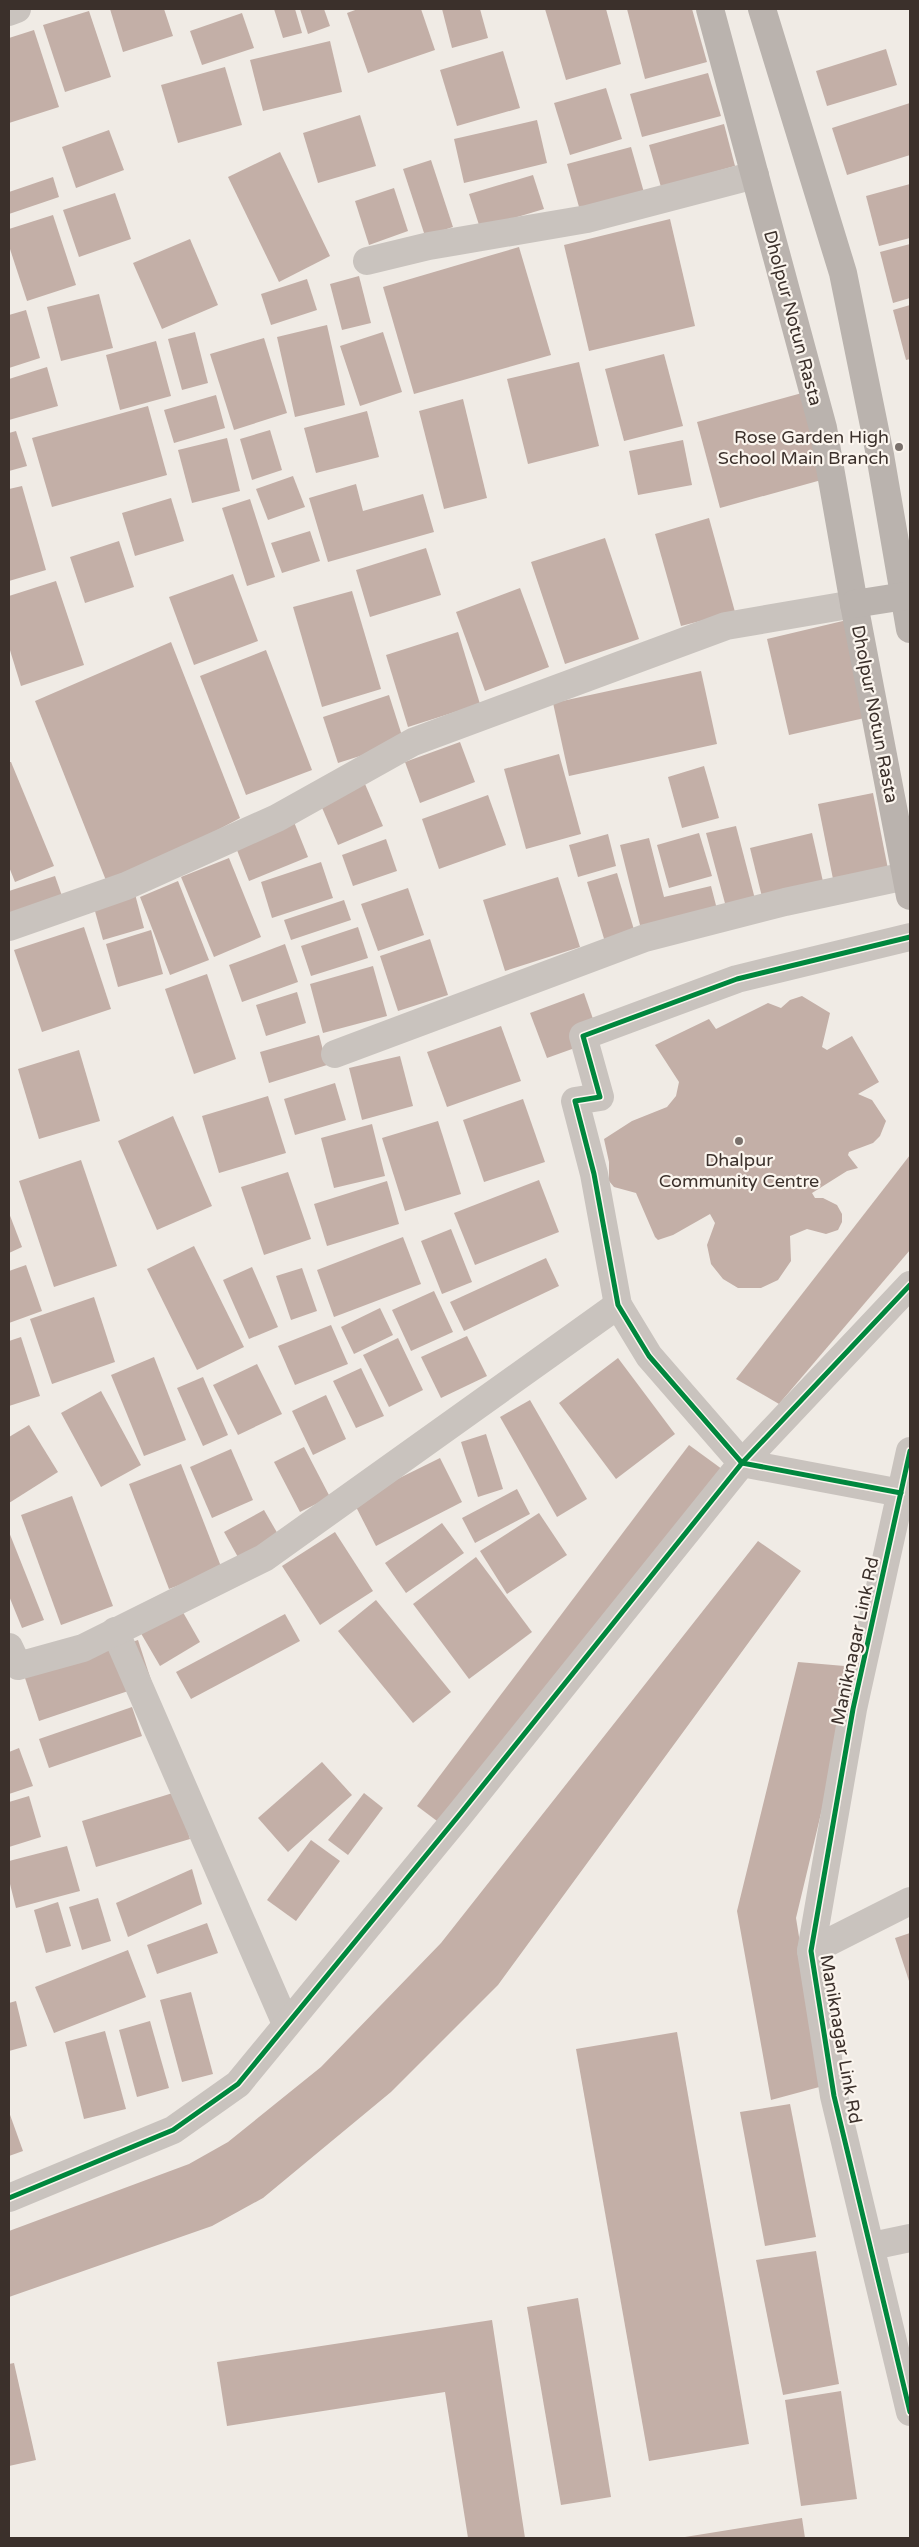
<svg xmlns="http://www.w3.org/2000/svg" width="919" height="2547" font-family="'Varela Round',sans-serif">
	<rect width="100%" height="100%" fill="#f0ebe5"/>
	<g fill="#c3afa7">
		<polygon points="110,9 164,9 173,36 123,52"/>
		<polygon points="274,9 295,9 302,33 283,38"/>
		<polygon points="300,9 324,9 330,26 308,34"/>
		<polygon points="358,9 421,9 435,50 368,73 347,13"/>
		<polygon points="442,9 480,9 488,38 452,48"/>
		<polygon points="545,9 606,9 621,64 566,80"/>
		<polygon points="627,9 692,9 707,62 645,79"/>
		<polygon points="89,11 111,77 65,92 43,25"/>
		<polygon points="242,13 254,48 202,65 190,31"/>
		<polygon points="34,30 59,107 9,123 9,38"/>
		<polygon points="330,41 342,92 263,111 250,60"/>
		<polygon points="886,49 897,85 827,106 816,71"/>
		<polygon points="503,51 520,108 457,126 440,70"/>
		<polygon points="225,67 242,125 178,143 161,85"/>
		<polygon points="708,73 721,116 642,137 630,94"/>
		<polygon points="606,88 622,139 570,155 554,103"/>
		<polygon points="910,103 910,155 847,175 832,128"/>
		<polygon points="360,115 376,166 318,183 303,133"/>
		<polygon points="537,120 547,163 464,183 454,139"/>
		<polygon points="724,124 735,166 661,187 649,145"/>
		<polygon points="109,130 124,170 76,188 62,147"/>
		<polygon points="631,147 645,196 581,214 567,164"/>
		<polygon points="280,152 330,256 279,282 228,177"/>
		<polygon points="431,160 453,227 425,236 403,169"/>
		<polygon points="533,175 544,209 480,228 469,194"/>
		<polygon points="53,177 59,197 9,214 9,192"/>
		<polygon points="910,184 910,238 879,246 866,196"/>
		<polygon points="394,188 408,231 369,245 355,201"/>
		<polygon points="115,193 131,239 79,257 63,210"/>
		<polygon points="53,215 76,285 27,301 9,246 9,229"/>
		<polygon points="670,219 695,326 589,351 564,245"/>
		<polygon points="190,239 218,305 162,329 133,263"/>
		<polygon points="910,244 910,298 893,303 880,252"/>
		<polygon points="519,247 551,355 414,394 383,287"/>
		<polygon points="359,276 371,323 342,330 330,284"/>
		<polygon points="307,279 317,310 271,325 261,294"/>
		<polygon points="99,294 113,348 61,361 47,307"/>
		<polygon points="910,305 910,359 906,360 893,310"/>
		<polygon points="26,310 40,358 9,368 9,315"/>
		<polygon points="327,325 345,405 295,417 277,337"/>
		<polygon points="195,332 208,383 182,390 168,339"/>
		<polygon points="383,332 402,392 360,406 340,346"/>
		<polygon points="264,338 287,413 234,430 210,354"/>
		<polygon points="156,341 171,396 120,410 106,355"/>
		<polygon points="664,354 683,426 624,441 605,369"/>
		<polygon points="579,362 599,446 528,464 507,379"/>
		<polygon points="47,367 58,406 9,420 9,379"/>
		<polygon points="802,393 825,479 720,508 697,422"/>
		<polygon points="216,395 225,428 174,443 164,410"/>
		<polygon points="463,399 487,498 444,509 419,411"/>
		<polygon points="148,406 167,475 52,507 32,438"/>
		<polygon points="367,411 379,457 316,473 304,428"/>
		<polygon points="270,430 282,470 252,480 240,439"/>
		<polygon points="16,431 27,466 9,471 9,433"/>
		<polygon points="227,438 240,491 192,503 178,450"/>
		<polygon points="683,440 692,485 638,495 629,451"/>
		<polygon points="293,476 305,507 268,520 256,489"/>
		<polygon points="356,484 363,511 423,494 434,532 328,562 309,498"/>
		<polygon points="22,486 46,570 9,581 9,489"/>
		<polygon points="171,498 184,541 135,556 122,513"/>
		<polygon points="250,499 275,577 247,586 222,508"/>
		<polygon points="709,518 735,612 681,626 655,534"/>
		<polygon points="310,531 320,561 282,573 271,543"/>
		<polygon points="605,538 639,639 565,664 531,562"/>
		<polygon points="119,541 134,587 85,603 70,557"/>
		<polygon points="426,548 441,595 370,617 356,570"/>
		<polygon points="233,574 258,641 194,665 169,597"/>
		<polygon points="56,581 84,665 21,686 9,647 9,596"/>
		<polygon points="520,588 549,667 485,691 456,612"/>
		<polygon points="352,591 381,689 322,707 293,607"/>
		<polygon points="847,620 869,717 789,735 767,639"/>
		<polygon points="458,632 480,704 408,727 386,655"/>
		<polygon points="171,642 240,818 109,888 35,701"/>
		<polygon points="266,650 312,770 246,795 200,676"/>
		<polygon points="701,671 717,744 569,776 553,703"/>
		<polygon points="389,695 404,742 338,763 323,717"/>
		<polygon points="460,742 475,782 420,803 405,762"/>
		<polygon points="559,754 581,834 526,849 504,769"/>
		<polygon points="9,762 11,762 54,866 15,882 9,867"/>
		<polygon points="704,766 719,818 682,828 668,777"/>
		<polygon points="365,784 383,826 338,845 320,803"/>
		<polygon points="873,793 888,869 833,879 818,804"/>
		<polygon points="488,795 506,845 439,869 422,819"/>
		<polygon points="294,822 308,857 249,881 235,845"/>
		<polygon points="736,826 755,899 726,907 706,833"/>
		<polygon points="699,833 712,876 669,888 657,845"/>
		<polygon points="812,833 824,886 763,901 750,848"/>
		<polygon points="608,834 616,866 578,877 569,845"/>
		<polygon points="649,838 664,897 711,886 718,913 642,933 620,845"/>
		<polygon points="386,839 397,871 353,886 342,855"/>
		<polygon points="229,858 261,937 214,957 181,877"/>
		<polygon points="321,862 333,898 272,918 261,882"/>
		<polygon points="617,873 635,933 605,942 587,882"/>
		<polygon points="55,876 62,896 9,914 9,891"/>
		<polygon points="558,877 580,947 505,971 483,900"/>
		<polygon points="178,881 209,960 170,975 140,897"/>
		<polygon points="408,888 424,935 378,951 361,904"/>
		<polygon points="135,894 144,928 103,940 93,904"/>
		<polygon points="344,900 351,920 291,940 284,920"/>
		<polygon points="84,927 111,1009 42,1032 14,950"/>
		<polygon points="358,927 368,958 311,976 301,946"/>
		<polygon points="151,930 163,974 118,987 106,944"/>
		<polygon points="430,939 448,995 398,1011 380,956"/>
		<polygon points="285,944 298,982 242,1002 229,965"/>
		<polygon points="373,966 387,1016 323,1033 310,984"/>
		<polygon points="207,974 236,1059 194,1074 165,989"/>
		<polygon points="297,992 306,1023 266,1036 256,1005"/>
		<polygon points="584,993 600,1039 547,1058 530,1013"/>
		<polygon points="802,996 830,1013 822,1047 827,1050 852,1036 879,1082 858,1094 872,1100 886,1121 880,1136 873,1143 849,1152 848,1155 858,1168 847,1171 812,1193 815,1198 823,1198 837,1205 842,1214 842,1222 838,1230 826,1234 807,1229 790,1236 791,1261 778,1280 761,1288 738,1288 723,1279 711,1264 707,1245 715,1223 710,1214 673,1235 658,1240 655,1237 636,1193 614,1187 609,1181 609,1162 604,1139 632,1121 667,1107 676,1096 679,1082 655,1045 709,1019 716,1029 768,1003 781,1008 790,1000"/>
		<polygon points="501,1026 521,1081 447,1107 427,1052"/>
		<polygon points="319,1035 327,1065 269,1083 260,1052"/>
		<polygon points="79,1050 100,1121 39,1139 18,1069"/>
		<polygon points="400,1056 413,1106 362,1120 349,1068"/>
		<polygon points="335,1083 346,1120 295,1135 284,1099"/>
		<polygon points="268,1096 286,1153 219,1173 202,1116"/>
		<polygon points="523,1099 545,1162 484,1182 463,1120"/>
		<polygon points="173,1116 212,1206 157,1230 118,1141"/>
		<polygon points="438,1121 461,1194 405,1211 382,1138"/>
		<polygon points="372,1124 385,1176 334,1188 321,1138"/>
		<polygon points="910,1155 910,1250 779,1404 736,1379"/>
		<polygon points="81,1160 117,1266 54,1287 19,1181"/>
		<polygon points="288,1172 311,1239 264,1255 241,1187"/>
		<polygon points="539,1180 559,1232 475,1265 454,1213"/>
		<polygon points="387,1181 399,1224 327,1246 314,1204"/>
		<polygon points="9,1213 22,1247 9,1253"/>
		<polygon points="451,1229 472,1282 442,1294 421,1241"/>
		<polygon points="403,1237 421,1284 334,1317 317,1270"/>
		<polygon points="194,1246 244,1347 197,1370 147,1269"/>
		<polygon points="546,1258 559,1286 464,1331 450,1302"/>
		<polygon points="26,1265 42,1311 9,1323 9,1271"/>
		<polygon points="252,1267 278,1327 249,1339 223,1280"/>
		<polygon points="302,1268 317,1311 291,1320 276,1276"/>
		<polygon points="434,1291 453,1332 411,1351 392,1310"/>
		<polygon points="94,1297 115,1362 52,1384 30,1319"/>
		<polygon points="380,1308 393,1335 354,1354 341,1327"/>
		<polygon points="331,1325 348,1364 295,1385 278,1346"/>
		<polygon points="467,1336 487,1376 441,1398 421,1357"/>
		<polygon points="21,1337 40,1396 9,1406 9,1341"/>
		<polygon points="398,1338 423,1390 389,1407 363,1355"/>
		<polygon points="154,1357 186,1440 144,1456 111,1375"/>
		<polygon points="618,1358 675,1434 616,1479 559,1403"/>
		<polygon points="257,1364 282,1414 238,1435 213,1385"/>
		<polygon points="361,1368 384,1416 356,1428 333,1381"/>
		<polygon points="203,1377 228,1435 203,1446 177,1388"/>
		<polygon points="101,1391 141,1465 101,1487 61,1413"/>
		<polygon points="326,1395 346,1439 313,1455 292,1411"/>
		<polygon points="530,1400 587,1499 557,1517 500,1417"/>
		<polygon points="29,1425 58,1472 9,1503 9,1437"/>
		<polygon points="486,1434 503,1489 478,1497 461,1442"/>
		<polygon points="689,1445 726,1472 453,1833 417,1806"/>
		<polygon points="304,1447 330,1497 300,1512 274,1462"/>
		<polygon points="231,1449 253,1500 212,1518 190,1467"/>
		<polygon points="440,1458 462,1502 376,1546 353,1501"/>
		<polygon points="181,1464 222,1569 169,1589 129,1484"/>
		<polygon points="517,1489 530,1514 475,1543 462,1518"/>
		<polygon points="72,1496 113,1606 61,1625 21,1515"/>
		<polygon points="264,1510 279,1536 239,1559 224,1532"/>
		<polygon points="539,1513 567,1555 507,1594 480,1551"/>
		<polygon points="442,1523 464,1553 406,1593 385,1563"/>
		<polygon points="9,1532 44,1620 22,1628 9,1596"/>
		<polygon points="335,1532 373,1591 320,1625 282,1566"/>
		<polygon points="758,1541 801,1571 498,1985 391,2092 263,2198 212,2226 9,2297 9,2231 189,2164 228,2142 321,2067 441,1943"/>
		<polygon points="476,1557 532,1632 469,1679 413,1604"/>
		<polygon points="376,1600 451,1692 413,1723 338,1631"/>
		<polygon points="180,1607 200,1642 160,1666 139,1630"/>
		<polygon points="285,1614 300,1641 191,1699 176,1672"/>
		<polygon points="138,1640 152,1683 39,1721 25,1678"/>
		<polygon points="798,1662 856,1667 796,1918 823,2086 771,2100 737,1911"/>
		<polygon points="132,1707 142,1736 49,1768 39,1739"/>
		<polygon points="19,1748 33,1786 9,1794 9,1752"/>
		<polygon points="322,1762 352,1795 288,1852 258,1818"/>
		<polygon points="176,1792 190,1839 96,1867 82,1821"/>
		<polygon points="364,1793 383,1808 348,1855 328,1840"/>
		<polygon points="29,1796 41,1837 9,1847 9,1802"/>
		<polygon points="311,1840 340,1861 296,1921 267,1900"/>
		<polygon points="67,1846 80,1891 16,1908 9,1880 9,1861"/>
		<polygon points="192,1869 202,1904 128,1937 116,1903"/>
		<polygon points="98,1898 111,1941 82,1950 69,1907"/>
		<polygon points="58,1902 71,1946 46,1953 34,1910"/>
		<polygon points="207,1923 218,1953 157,1974 147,1945"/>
		<polygon points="910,1933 910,1984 895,1938"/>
		<polygon points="128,1950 146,1997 54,2033 35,1987"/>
		<polygon points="191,1992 213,2074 182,2082 160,2000"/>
		<polygon points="16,2001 27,2046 9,2051 9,2003"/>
		<polygon points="150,2021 169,2088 137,2097 119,2030"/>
		<polygon points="105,2031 126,2109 84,2119 65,2042"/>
		<polygon points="677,2032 749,2444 649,2461 576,2049"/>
		<polygon points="790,2104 816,2237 765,2246 740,2112"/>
		<polygon points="9,2112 23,2151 9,2156"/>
		<polygon points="816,2251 839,2384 783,2395 756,2260"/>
		<polygon points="578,2298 611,2497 561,2505 527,2307"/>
		<polygon points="492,2320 525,2538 468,2538 445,2392 227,2426 217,2362"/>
		<polygon points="14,2363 36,2460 9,2466 9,2364"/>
		<polygon points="841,2391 857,2499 801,2506 785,2400"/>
		<polygon points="802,2518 805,2538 685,2538 685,2537"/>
	</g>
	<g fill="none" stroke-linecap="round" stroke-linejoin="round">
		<g stroke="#c9c3be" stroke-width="28">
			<polyline points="9,12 17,9"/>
			<polyline points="367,261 429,246 587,219 755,175"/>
			<polyline points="9,927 126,886 277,818 413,742 726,626 854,604"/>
			<polyline points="335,1054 645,938 785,902 906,876"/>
			<polyline points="910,1451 853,1709 811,1951 834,2096 910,2412"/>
			<polyline points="901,1493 742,1463 649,1356 618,1305 594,1174 575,1101 600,1097 583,1036 737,979 910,937"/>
			<polyline points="115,1631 286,2024"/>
			<polyline points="9,1647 18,1666 83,1648 264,1558 618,1305"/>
			<polyline points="811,1951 910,1901"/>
			<polyline points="9,2198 173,2130 238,2084 460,1814 742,1463 910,1285"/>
			<polyline points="872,2246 910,2238"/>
		</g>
		<g stroke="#bab3ae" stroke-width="28">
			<polyline points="710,9 823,428 854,604 910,896"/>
			<polyline points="762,9 843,273 880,455 910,629"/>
			<polyline points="854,604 905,596"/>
		</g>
		<g stroke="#fbf5ee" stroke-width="8">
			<g id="cycleway">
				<polyline points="910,1451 853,1709 811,1951 834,2096 910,2412"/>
				<polyline points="901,1493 742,1463 649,1356 618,1305 594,1174 575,1101 600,1097 583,1036 737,979 910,937"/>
				<polyline points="9,2198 173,2130 238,2084 460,1814 742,1463 910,1285"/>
			</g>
		</g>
		<use href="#cycleway" stroke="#00873e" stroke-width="5"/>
	</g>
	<g fill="#7a716c" stroke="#fbf5ee" stroke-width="2">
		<circle cx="899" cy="447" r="5"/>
		<circle cx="739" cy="1141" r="5"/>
	</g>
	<g text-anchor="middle" stroke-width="4.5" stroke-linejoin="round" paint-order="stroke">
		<g font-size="18" fill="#3b302b" stroke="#fbf5ee">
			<text transform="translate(793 318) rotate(75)" y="6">Dholpur Notun Rasta</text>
			<text transform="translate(875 714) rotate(79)" y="6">Dholpur Notun Rasta</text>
			<text transform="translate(855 1641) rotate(-78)" y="6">Maniknagar Link Rd</text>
			<text transform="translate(841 2039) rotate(80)" y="6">Maniknagar Link Rd</text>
		</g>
		<g font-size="18" fill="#3b302b" stroke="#fbf5ee" text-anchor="end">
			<text x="889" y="443">Rose Garden High<tspan x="889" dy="21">School Main Branch</tspan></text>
			<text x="739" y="1166" text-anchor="middle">Dhalpur<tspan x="739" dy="21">Community Centre</tspan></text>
		</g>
	</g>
	<rect width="919" height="2547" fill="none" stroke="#3b302b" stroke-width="20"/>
</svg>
